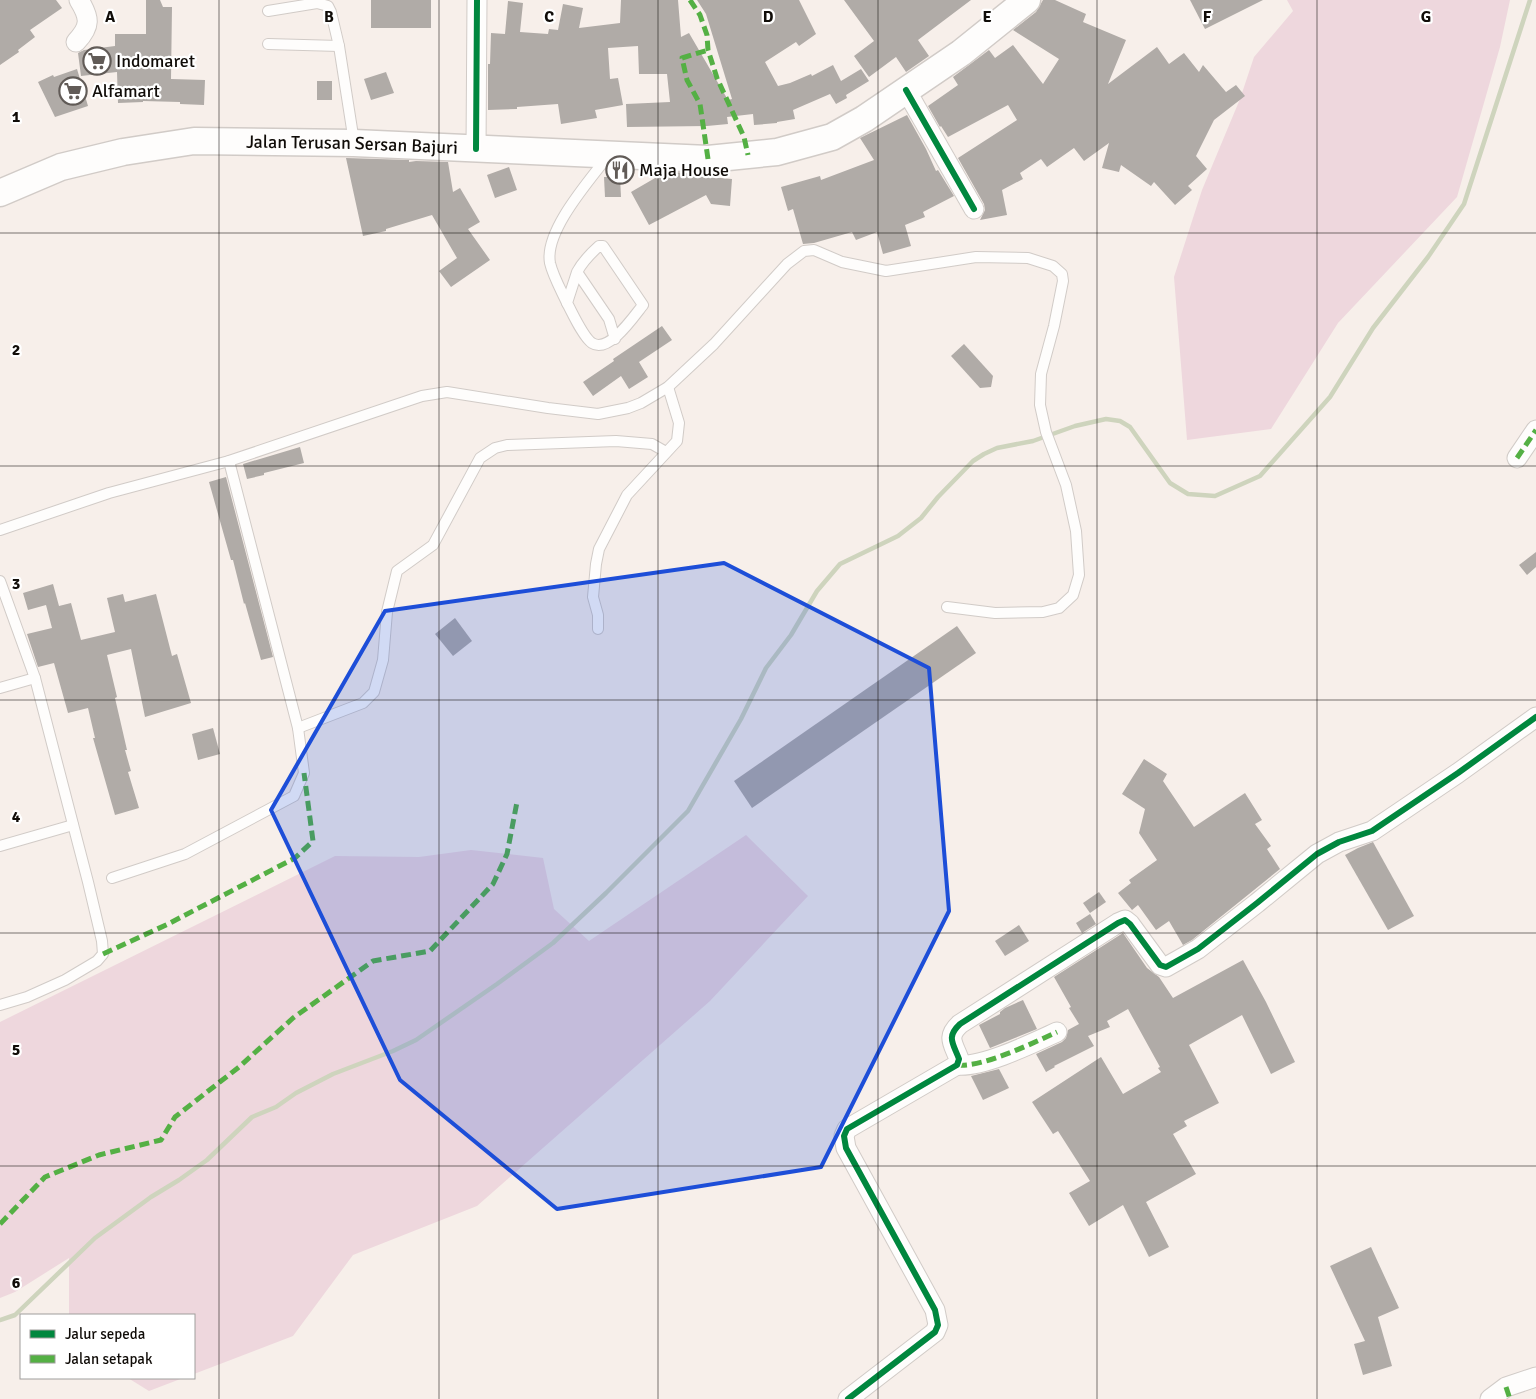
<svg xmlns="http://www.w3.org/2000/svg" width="1536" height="1399" font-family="Signika,sans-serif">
	<rect width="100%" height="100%" fill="#f7efea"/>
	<g fill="#eed7dd">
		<polygon points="1287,0 1510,0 1500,47 1457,197 1338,323 1271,429 1187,440 1174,277 1202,190 1240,99 1254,57 1293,11"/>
		<polygon points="746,835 808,896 710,1001 477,1206 353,1255 293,1336 194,1374 194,1315 69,1315 69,1258 15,1292 0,1298 0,1022 335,856 419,857 471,850 543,858 554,909 589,941"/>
		<polygon points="128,1378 183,1378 149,1391"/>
	</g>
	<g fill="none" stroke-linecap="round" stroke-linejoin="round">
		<polyline stroke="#ced4bd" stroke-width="4.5" points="0,1320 15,1315 95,1238 151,1197 179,1180 207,1160 252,1117 276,1107 296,1093 333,1074 393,1051 416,1040 497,984 553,943 606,893 688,811 741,719 766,668 791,635 817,591 840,564 898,536 921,518 938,497 973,461 984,454 997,448 1033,441 1075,426 1106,419 1120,421 1130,427 1170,483 1188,494 1215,496 1260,476 1330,397 1373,328 1428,257 1464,204 1530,0"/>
	</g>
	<g fill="#b0aba7">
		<polygon points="0,0 56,0 62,8 30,30 35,37 18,50 19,52 0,65"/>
		<polygon points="146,0 160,0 163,7 172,7 171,79 205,80 204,105 180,104 180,102 143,101 143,102 118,103 117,72 81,76 78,53 84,50 115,46 115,34 146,34"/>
		<rect x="371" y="0" width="60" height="28"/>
		<polygon points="621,0 678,0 681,37 689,33 728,100 732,99 706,14 697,0 799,0 816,34 799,46 796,42 765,62 778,86 790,83 811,74 812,76 833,65 841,81 861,69 869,81 846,95 847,98 836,104 830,94 793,110 795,119 777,122 777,123 754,125 753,114 727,117 728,124 707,126 627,127 626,104 670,102 667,74 639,74 638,46 608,48 610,79 618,78 623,105 595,110 597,118 561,124 558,104 517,107 517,109 488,110 488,64 490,64 491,33 505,34 508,1 523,3 520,32 548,34 549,29 558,30 563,4 583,8 579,28 620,23"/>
		<polygon points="844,0 971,0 918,40 929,56 906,72 896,57 869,77 854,56 874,41"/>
		<polygon points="1043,0 1055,0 1086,14 1083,22 1126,40 1108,84 1157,47 1169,64 1184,53 1199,72 1203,65 1226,92 1236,85 1245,96 1214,120 1196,156 1207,169 1188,186 1192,190 1175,205 1154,182 1151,186 1121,165 1119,172 1102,168 1109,143 1084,161 1074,148 1047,167 1041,159 1020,173 1023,179 1002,190 1007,215 980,220 985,210 984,204 958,158 1017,120 1008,105 948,137 941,126 940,127 928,106 958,85 953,77 989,50 995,58 1013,45 1043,84 1059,59 1013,30 1036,12"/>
		<polygon points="1190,0 1263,0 1205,29"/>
		<polygon points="77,69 88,106 55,117 38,82 53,75 54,77"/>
		<polygon points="386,72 394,93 371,100 364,79"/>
		<rect x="317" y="81" width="15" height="19"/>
		<polygon points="907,115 926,149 936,171 938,170 954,196 923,212 925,217 905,225 911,246 883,254 877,232 856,240 852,232 814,243 803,244 793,209 788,211 781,187 820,176 821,180 874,160 860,138"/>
		<polygon points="346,158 409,160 409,162 416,161 448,162 453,192 460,188 480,222 468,229 490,260 451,287 439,271 457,258 432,215 386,229 386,231 363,236"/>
		<polygon points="509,167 517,190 495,198 487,175"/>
		<polygon points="674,172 697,174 698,176 732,179 730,206 711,204 706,195 649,225 631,192 662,174 664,178"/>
		<polygon points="604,177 620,177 621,197 605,197"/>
		<polygon points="662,326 672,340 639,362 648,377 629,389 621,376 593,396 583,382 614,361 613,359"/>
		<polygon points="964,344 993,376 991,387 980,388 951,356"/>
		<polygon points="300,447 304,463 264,473 264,475 247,479 243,464"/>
		<polygon points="226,477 273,657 261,660 245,603 244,604 233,560 231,560 209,482"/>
		<polygon points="1536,552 1536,567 1527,575 1519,565"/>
		<polygon points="53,584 59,606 71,603 81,640 115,632 107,598 123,594 125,602 156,594 172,656 177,654 191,703 145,717 131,649 107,655 117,697 115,698 127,750 125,750 131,771 128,772 139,808 115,815 93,738 95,738 88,708 68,713 54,663 38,667 27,634 52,628 46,605 28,610 23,593"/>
		<polygon points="455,618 472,641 453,656 435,634"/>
		<polygon points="957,626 976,653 752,808 734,781"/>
		<polygon points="213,728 220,754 198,760 192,734"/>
		<polygon points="1144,759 1167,774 1163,781 1194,827 1245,793 1262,820 1255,824 1271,846 1267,849 1280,869 1192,940 1183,945 1169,921 1156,930 1138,905 1132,910 1118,893 1131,883 1129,880 1157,860 1139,833 1145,809 1122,794"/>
		<polygon points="1373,842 1414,916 1388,930 1345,855 1358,848"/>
		<polygon points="1099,892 1106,902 1090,913 1083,903"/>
		<polygon points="1090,914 1096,924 1082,933 1076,923"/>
		<polygon points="1019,925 1029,941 1005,956 995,941"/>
		<polygon points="1123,933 1147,968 1159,977 1173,998 1243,960 1266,1002 1295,1062 1271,1074 1242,1015 1189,1045 1219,1103 1184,1121 1187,1126 1173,1134 1196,1174 1146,1202 1169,1247 1149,1257 1123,1205 1089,1226 1069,1193 1090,1181 1058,1131 1053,1134 1032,1102 1101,1057 1123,1094 1161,1072 1158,1068 1160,1067 1128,1009 1107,1021 1110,1027 1088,1036 1094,1046 1054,1066 1055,1067 1046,1072 1036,1054 1062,1042 1066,1038 1068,1030 1079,1024 1069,1008 1071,1007 1054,977"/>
		<polygon points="1023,1000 1037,1029 990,1048 979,1025 1000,1014 1000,1012 1005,1008"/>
		<polygon points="999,1069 1009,1088 983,1100 971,1076"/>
		<polygon points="1371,1247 1399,1308 1378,1317 1392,1366 1363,1375 1354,1344 1365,1341 1330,1266"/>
	</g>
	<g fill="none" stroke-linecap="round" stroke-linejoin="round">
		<g stroke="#d1cbc7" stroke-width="12">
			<g id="lane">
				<polyline points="268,11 317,3 328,6 331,12 339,46 354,142"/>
				<polyline points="268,44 339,46"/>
				<path d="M577,272c6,-11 13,-18 22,-26h4l40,59c-9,11 -34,49 -51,38 -9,-6 -20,-31 -25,-40l10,-31 32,47 6,20"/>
				<path d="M567,303c-6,-13 -14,-27 -17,-40 -6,-32 40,-83 58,-107"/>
				<polyline points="0,530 109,493 229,461 422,396 447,392 548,408 598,414 628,408 641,403 668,387 714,344 787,264 804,251 814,250 842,262 886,271 976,257 1028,258 1053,266 1062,274 1063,281 1054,326 1041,374 1040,405 1046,432 1066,485 1076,531 1079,575 1073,595 1059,608 1043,612 995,613 947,607"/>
				<polyline points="0,581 35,678 88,882 102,941 103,954 97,961 65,980 27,997 0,1005"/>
				<polyline points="598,629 598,615 593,597 596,564 599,549 627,495 677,441 679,423 668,387"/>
				<polyline points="0,688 35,678"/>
				<polyline points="298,728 363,703 374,692 383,660 387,612 397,571 433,545 480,458 495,448 507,445 616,441 652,444 666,452"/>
				<polyline points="0,846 73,825"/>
				<polyline points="112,878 185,854 294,796 304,773 298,728 229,461"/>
			</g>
		</g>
		<g stroke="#d1cbc7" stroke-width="21">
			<g id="street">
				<path d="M76,42c15,-16 14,-24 3,-42"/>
				<polyline points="906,90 974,209"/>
				<polyline points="476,149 477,0"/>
				<polyline points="1517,458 1536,430"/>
				<path d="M957,1065c25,3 76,-22 100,-33"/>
				<path d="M848,1399l87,-67 3,-7 -3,-15 -89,-162 -2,-12 3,-7 110,-64 2,-6c-6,-16 -13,-22 1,-35l158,-101 7,-3 5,4 30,41 6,2 32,-18 59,-46 60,-49 22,-12 33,-11 86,-58 78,-56"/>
				<polyline points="1490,1399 1506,1387 1536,1377"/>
			</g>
		</g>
		<g stroke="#d1cbc7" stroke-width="29">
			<g id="secondary">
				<path id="s1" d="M0,193l61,-26 62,-15 71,-11 160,2 354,16 69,-7 55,-15 32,-18 97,-66 66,-53"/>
			</g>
		</g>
		<use href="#lane" stroke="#fefdfc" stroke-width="10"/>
		<use href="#street" stroke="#fefdfc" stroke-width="19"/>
		<use href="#secondary" stroke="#fefdfc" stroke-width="26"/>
		<g stroke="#54b044" stroke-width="5" stroke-dasharray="10 5" stroke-linecap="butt">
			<polyline points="690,0 700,15 707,35 708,50 717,78 744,137 748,155"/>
			<polyline points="708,159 700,104 687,80 682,58 708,50"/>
			<polyline points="1517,458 1536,430"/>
			<polyline points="103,954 168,924 295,858 313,841 304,773"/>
			<path d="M957,1065c25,3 76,-22 100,-33"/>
			<polyline points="0,1224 45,1177 99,1155 161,1140 175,1117 239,1067 293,1018 373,961 430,951 493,884 507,854 517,802"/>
			<polyline points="1506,1387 1510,1399"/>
		</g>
		<g stroke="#fff" stroke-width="9">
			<g id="cycleway">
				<polyline points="906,90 974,209"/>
				<polyline points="476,149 477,0"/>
				<path d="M848,1399l87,-67 3,-7 -3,-15 -89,-162 -2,-12 3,-7 110,-64 2,-6c-6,-16 -13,-22 1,-35l158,-101 7,-3 5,4 30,41 6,2 32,-18 59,-46 60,-49 22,-12 33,-11 86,-58 78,-56"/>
			</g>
		</g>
		<use href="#cycleway" stroke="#00873e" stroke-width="6"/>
	</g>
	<path fill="#1d4ed8" fill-opacity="0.2" stroke="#1d4ed8" stroke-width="4" stroke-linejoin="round" d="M724,563l205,105 20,243 -128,256 -264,42 -157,-129 -129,-270 114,-199z"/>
	<path fill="none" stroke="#100c08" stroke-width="1" stroke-opacity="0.55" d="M219,0v1399M439,0v1399M658,0v1399M878,0v1399M1097,0v1399M1317,0v1399M0,233h1536M0,466h1536M0,700h1536M0,933h1536M0,1166h1536"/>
	<defs>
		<g id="supermarket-ring" transform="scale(1.4375)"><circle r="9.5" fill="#fff" stroke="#615b57" stroke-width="1.5"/><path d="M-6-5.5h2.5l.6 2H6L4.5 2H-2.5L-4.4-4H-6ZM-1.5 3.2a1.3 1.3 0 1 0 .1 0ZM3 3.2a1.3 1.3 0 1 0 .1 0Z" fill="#615b57"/></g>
		<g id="restaurant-ring" transform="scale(1.4375)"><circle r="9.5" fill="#fff" stroke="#615b57" stroke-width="1.5"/><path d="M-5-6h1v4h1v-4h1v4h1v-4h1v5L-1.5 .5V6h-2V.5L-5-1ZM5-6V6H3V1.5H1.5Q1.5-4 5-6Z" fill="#615b57"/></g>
	</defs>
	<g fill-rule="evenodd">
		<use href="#supermarket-ring" x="97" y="61"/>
		<use href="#supermarket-ring" x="73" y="91"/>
		<use href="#restaurant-ring" x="620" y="170"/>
	</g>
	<g text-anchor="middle" stroke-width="4.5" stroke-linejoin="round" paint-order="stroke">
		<g font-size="18" fill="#100c08" stroke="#fff" text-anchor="start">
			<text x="116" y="67">Indomaret</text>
			<text x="92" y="97">Alfamart</text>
			<text x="639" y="176">Maja House</text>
		</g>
		<g font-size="18" fill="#100c08" stroke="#fff">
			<text dy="6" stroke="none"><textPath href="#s1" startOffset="360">Jalan Terusan Sersan Bajuri</textPath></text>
		</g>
	</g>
	<g font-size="16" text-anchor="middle" font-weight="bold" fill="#100c08" stroke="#fff" stroke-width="4.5" stroke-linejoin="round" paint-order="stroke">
		<text x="110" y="22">A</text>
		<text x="329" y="22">B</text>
		<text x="549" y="22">C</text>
		<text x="768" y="22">D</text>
		<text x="987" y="22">E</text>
		<text x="1207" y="22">F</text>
		<text x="1426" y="22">G</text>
		<text x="16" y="122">1</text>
		<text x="16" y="355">2</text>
		<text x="16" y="589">3</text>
		<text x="16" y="822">4</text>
		<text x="16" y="1055">5</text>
		<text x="16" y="1288">6</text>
	</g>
	<rect x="20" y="1314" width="175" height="65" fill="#ffffff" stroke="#9f9e9c"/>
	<rect x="30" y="1330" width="25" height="8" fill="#00873e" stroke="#9f9e9c"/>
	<text x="65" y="1339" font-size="15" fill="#100c08">Jalur sepeda</text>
	<rect x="30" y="1355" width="25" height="8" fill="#54b044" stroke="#9f9e9c"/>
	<text x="65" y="1364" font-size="15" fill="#100c08">Jalan setapak</text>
</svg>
